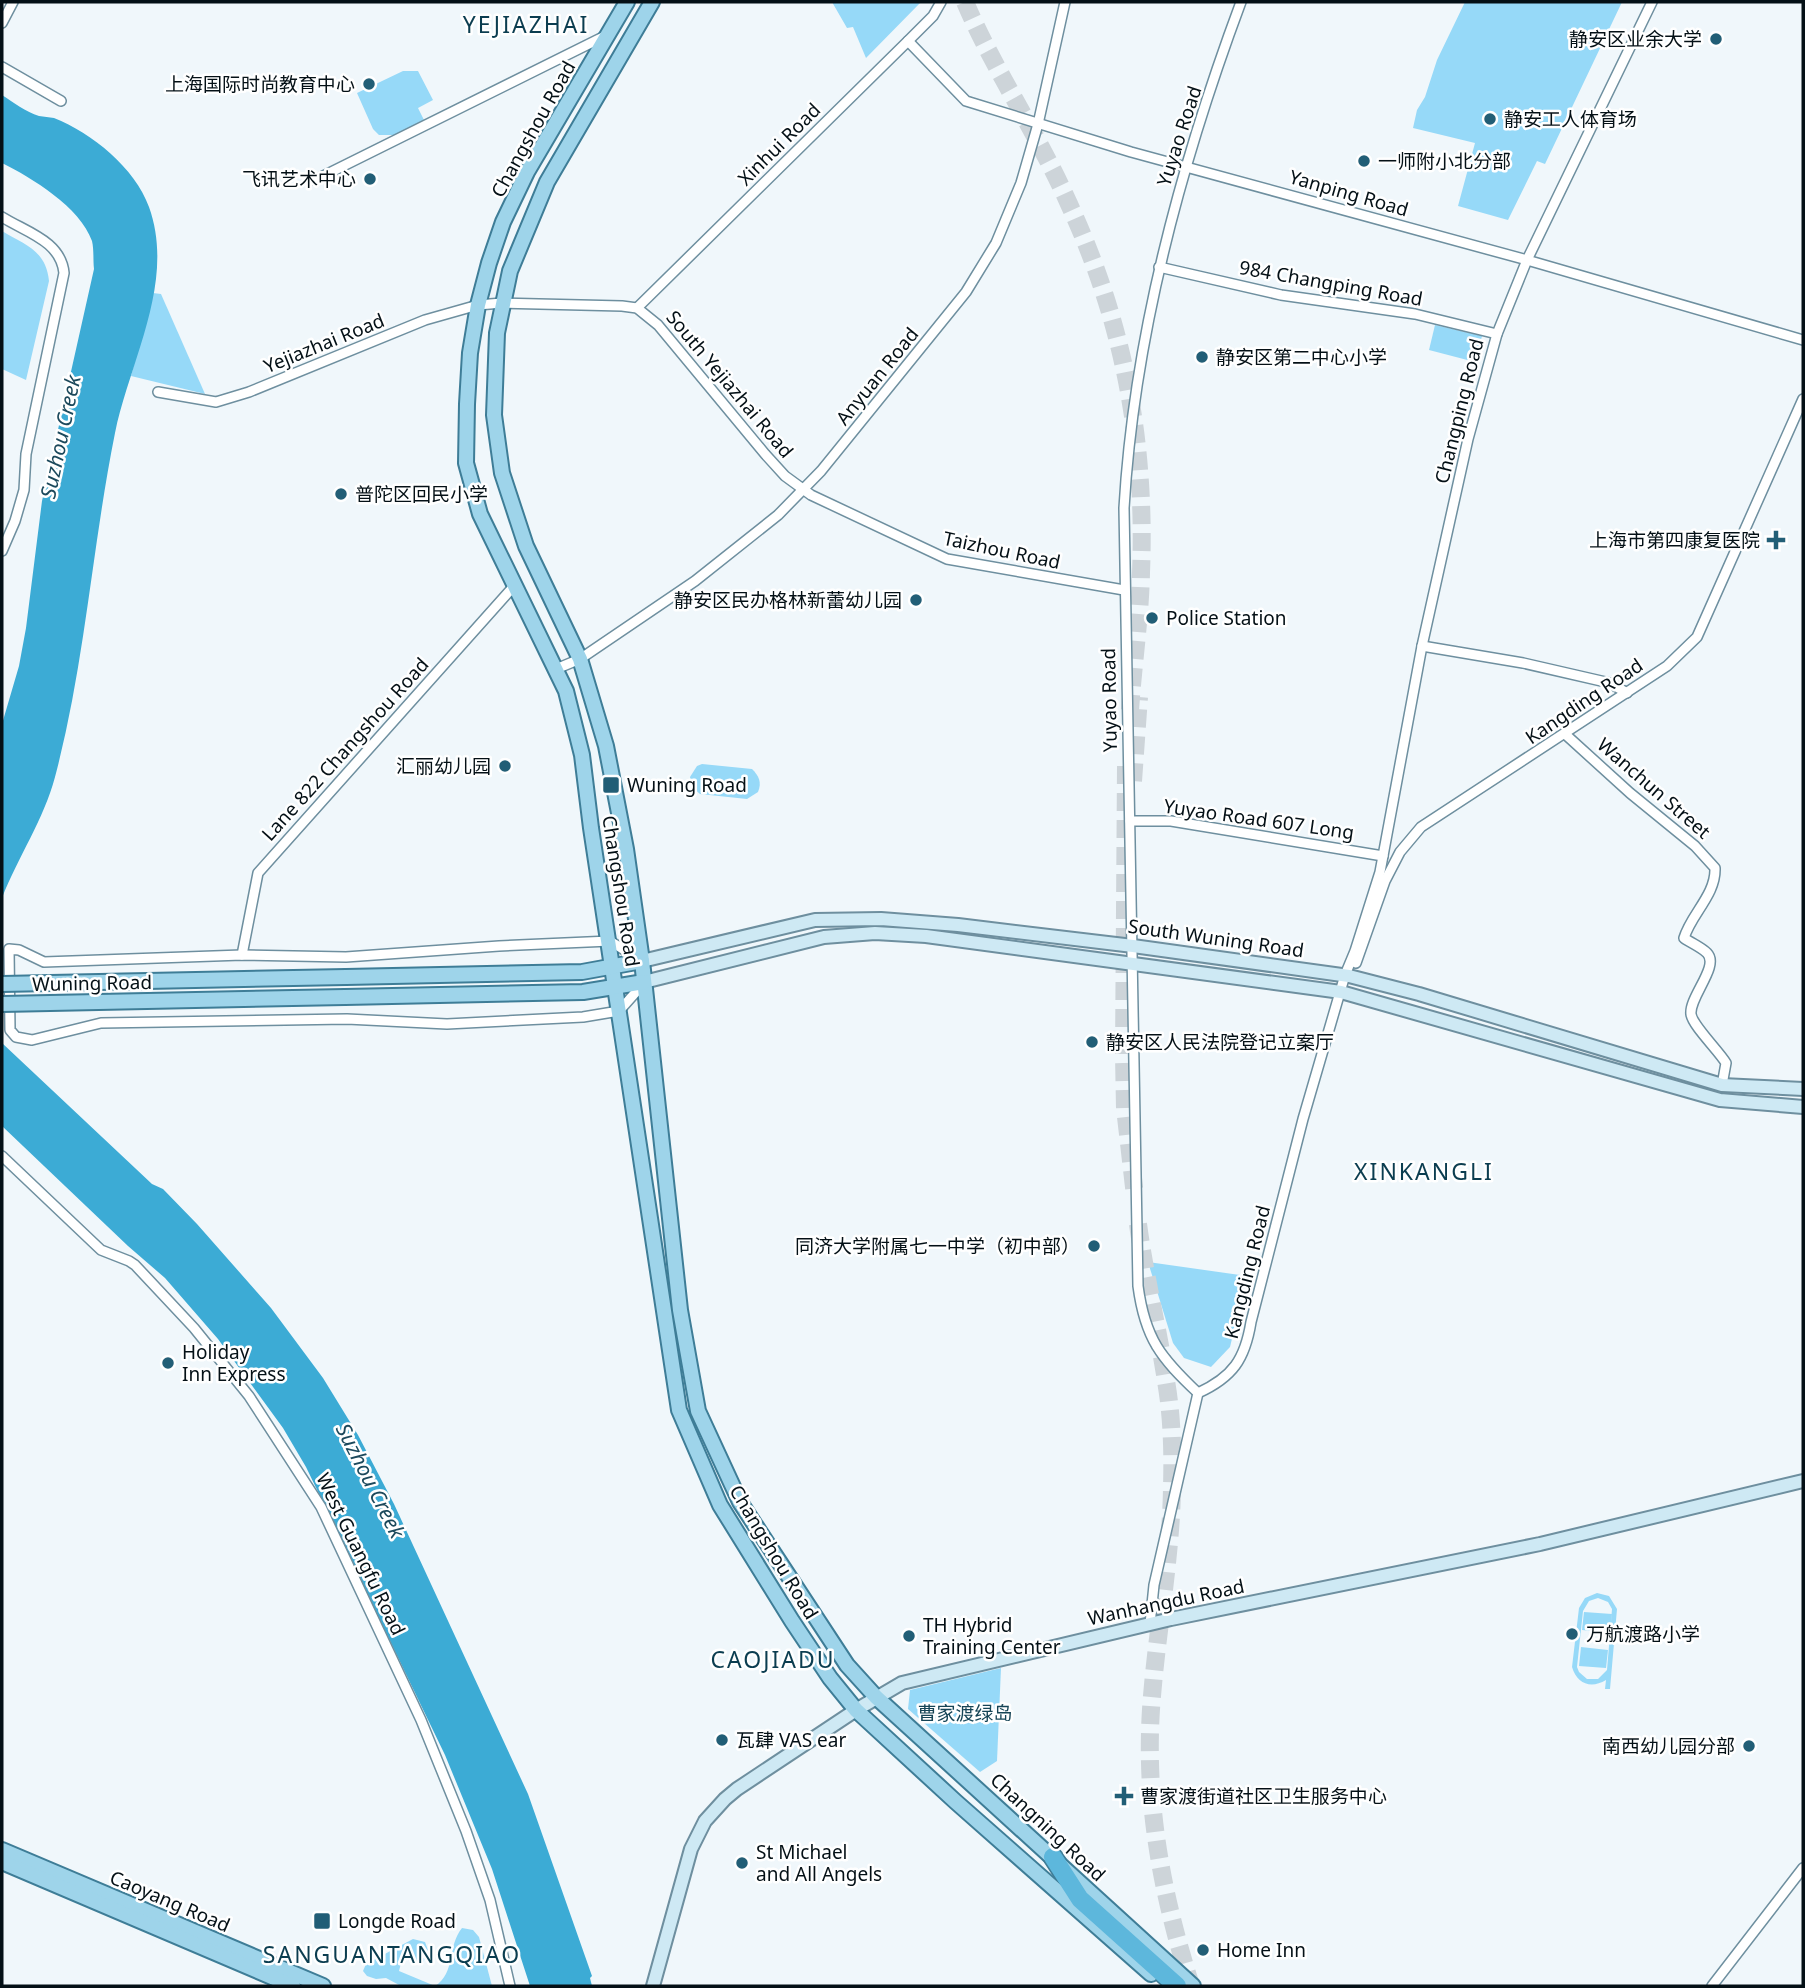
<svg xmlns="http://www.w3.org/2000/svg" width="1805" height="1988" font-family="'Noto Sans','Noto Sans SC',sans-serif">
	<rect width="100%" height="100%" fill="#f0f7fb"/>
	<g fill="#96d9f8" fill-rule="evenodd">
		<polygon points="832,2 921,2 866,58 853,27 847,28"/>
		<polygon points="1465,2 1622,2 1545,164 1537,161 1508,220 1458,206 1475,143 1413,128 1417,110 1425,97 1437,60"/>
		<polygon points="403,71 418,71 433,100 418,108 424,120 394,135 379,135 373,129 357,93"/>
		<path d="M2,231c23,14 44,19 47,50l-23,99 -24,-11z"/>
		<polygon points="153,293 161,294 205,394 131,376"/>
		<polygon points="1435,325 1482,336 1475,362 1429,350"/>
		<path d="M702,764l50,5c7,7 10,13 6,23l-11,7 -47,-5 -8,-7 -2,-10 7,-11z"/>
		<polygon points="1148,1262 1247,1276 1230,1347 1211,1367 1184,1358 1173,1343"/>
		<path d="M1597,1593l12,3 8,13 -7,80h-5l1,-9c-15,9 -29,4 -34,-13l7,-59 6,-10zM1598,1598l10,4 4,7 -5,61 -9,9h-11l-8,-7 -2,-5 6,-56 6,-10z"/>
		<polygon points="1584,1612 1612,1614 1610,1633 1582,1630"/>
		<polygon points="1581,1647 1608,1650 1606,1668 1579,1666"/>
		<polygon points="1001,1668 997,1761 980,1772 908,1709 910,1690"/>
		<path d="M462,1928l11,2 6,7 13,49h-91l-15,-8 -10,1 -9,-3 -4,-5 3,-7 47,-25 12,3 3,8 -5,13 -21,-4 -3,12 36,15c21,-13 12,-40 27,-58z"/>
	</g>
	<g fill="#3cabd5">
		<path d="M2,95c11,7 24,17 37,21 5,1 10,1 15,2 38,15 81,50 95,89 27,75 -19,153 -34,226 -23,114 -30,231 -60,344 -11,42 -37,80 -53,121v-174l17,-58 7,-38 16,-127 52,-232c-1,-9 0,-20 -2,-28 -12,-34 -60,-63 -90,-78z"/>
		<polygon points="2,1043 152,1184 163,1189 197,1224 271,1308 323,1378 358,1435 394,1504 528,1794 592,1976 590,1978 592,1986 530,1986 492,1869 445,1755 306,1467 283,1428 218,1339 165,1278 128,1246 2,1126"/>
	</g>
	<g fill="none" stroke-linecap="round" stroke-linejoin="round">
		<g stroke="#cdd4d9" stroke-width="18" stroke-dasharray="18 9" stroke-linecap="butt">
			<path d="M965,2c30,70 73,132 104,202 55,119 77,238 72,369 -1,46 -8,92 -11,137"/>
			<polyline points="1126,766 1124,1055 1125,1108 1135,1196"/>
			<polyline points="1133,781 1139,697"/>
			<path d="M1138,1224c7,53 20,104 28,157 6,35 7,71 6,106 -1,74 -16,148 -21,222 -6,97 11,185 40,277"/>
		</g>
		<g stroke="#6e8f9f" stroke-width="12">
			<g id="street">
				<polyline points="2,23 13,2"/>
				<polyline points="908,41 966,101 1131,152 1527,260 1803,340"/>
				<polyline points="2,67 61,101"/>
				<polyline points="315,180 607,35"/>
				<path d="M2,217c24,15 59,24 62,56l-38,181 -2,36 -9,31 -13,30"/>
				<polyline points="1159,267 1281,295 1415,314 1497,334"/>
				<polyline points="637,308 908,41 933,16 941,2"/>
				<polyline points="158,392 216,402 249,392 425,320 478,305 502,303 622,306 637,308 658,325 765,454 785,476 811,495 947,559 1124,590"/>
				<polyline points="1422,646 1523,663 1610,683 1627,693"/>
				<polyline points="556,669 580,659 695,581 778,515 821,471 966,292 996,243 1021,183 1038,124 1065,2"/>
				<path d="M1565,734l65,59 65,53 20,22c1,27 -24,46 -31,70 7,5 17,9 23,15 13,13 -18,44 -16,61 1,11 28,37 35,49l-4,22"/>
				<polyline points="1130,821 1171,821 1383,856"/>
				<polyline points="242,955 258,873 514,586"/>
				<polyline points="640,960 610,941 499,946 346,957 242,955 44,962 19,950 9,949 10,1030 16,1037 32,1040 101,1023 347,1019 447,1024 583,1017 619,1011 644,983"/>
				<polyline points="1356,963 1385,881 1400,852 1421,827 1667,666 1697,637 1803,399"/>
				<polyline points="2,1156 101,1250 129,1261 135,1265 194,1328 249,1396 321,1507 421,1720 466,1831 490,1900 510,1986"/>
				<path d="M1198,1393c35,-16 47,-34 53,-71l52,-203 42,-144 10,-24 25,-79 42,-226 46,-207 29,-105 30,-74 125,-258"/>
				<path d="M1198,1393c-37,-35 -53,-54 -60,-107l-14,-778c10,-172 57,-345 117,-506"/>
				<polyline points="1150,1624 1154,1585 1198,1393"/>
				<polyline points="1712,1986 1803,1868"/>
			</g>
		</g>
		<g stroke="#6e8f9f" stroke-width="16">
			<g id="secondary">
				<polyline points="642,961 815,920 881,919 958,925 1133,946 1349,976 1419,994 1722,1085 1803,1089"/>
				<polyline points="644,982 824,937 875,933 926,936 1341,992 1720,1100 1803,1107"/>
				<polyline points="653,1986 691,1849 705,1821 725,1799 737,1789 856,1710 902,1683 1171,1619 1540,1544 1803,1481"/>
			</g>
		</g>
		<g stroke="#3e7d97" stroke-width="18">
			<g id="primary">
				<polyline points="627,2 527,172 503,222 489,263 478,305 470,353 467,404 466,463 480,514 566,691 582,755 591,828 679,1410 720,1505 792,1621 830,1678 856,1710 956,1802 1151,1974"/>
				<polyline points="652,2 547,182 510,271 497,333 494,415 502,473 526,546 580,659 606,746 626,849 642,961 680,1310 698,1411 740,1502 847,1665 876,1697 1193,1986"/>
				<polyline points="346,977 582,972 642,961"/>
				<polyline points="345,997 583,992 644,982"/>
				<polyline points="2,1850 323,1986"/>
				<polyline points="2,1862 293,1986"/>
			</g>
		</g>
		<g stroke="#3e7d97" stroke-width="21">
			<polyline id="highway" points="1053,1857 1080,1899 1177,1986"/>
		</g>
		<use href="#street" stroke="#fff" stroke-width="9"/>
		<use href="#secondary" stroke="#cee9f4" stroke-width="12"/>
		<use href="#primary" stroke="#9ed4ea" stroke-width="14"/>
		<use href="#highway" stroke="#5db7dc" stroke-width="18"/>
		<g stroke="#3e7d97" stroke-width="18" stroke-linecap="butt">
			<g id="primary-bridge">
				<polyline points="2,984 346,977"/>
				<polyline points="2,1004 345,997"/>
			</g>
		</g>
		<use href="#primary-bridge" stroke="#9ed4ea" stroke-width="14"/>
	</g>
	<g fill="#225e76" stroke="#fff" stroke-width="2.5">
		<circle cx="1716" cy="39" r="7"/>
		<circle cx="369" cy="84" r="7"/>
		<circle cx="1490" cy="119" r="7"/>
		<circle cx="1364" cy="161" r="7"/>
		<circle cx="370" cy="179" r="7"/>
		<circle cx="1202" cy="357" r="7"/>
		<circle cx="341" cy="494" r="7"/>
		<path d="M1772.5 529.5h7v7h7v7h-7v7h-7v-7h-7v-7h7z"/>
		<circle cx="916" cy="600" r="7"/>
		<circle cx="1152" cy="618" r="7"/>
		<circle cx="505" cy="766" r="7"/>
		<rect x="602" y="776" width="18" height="18" rx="3.5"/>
		<circle cx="1092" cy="1042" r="7"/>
		<circle cx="1094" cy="1246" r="7"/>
		<circle cx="168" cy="1363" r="7"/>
		<circle cx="1572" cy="1634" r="7"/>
		<circle cx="909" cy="1636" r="7"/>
		<circle cx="722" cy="1740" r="7"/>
		<circle cx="1749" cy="1746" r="7"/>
		<path d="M1120.5 1785.5h7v7h7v7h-7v7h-7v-7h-7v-7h7z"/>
		<circle cx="742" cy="1863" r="7"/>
		<rect x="313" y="1912" width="18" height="18" rx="3.5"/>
		<circle cx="1203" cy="1950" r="7"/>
	</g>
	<g text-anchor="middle" stroke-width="5" stroke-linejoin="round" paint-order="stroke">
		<g font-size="19" fill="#041016" stroke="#fff" text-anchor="start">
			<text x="1702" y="46" text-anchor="end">静安区业余大学</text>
			<text x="355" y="91" text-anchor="end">上海国际时尚教育中心</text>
			<text x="1504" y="126">静安工人体育场</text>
			<text x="1378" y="168">一师附小北分部</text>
			<text x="356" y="186" text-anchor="end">飞讯艺术中心</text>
			<text x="1216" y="364">静安区第二中心小学</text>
			<text x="355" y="501">普陀区回民小学</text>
			<text x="1760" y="547" text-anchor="end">上海市第四康复医院</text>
			<text x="902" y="607" text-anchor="end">静安区民办格林新蕾幼儿园</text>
			<text x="1166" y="625">Police Station</text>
			<text x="491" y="773" text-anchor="end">汇丽幼儿园</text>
			<text x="627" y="792">Wuning Road</text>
			<text x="1106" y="1049">静安区人民法院登记立案厅</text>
			<text x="1080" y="1253" text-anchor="end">同济大学附属七一中学（初中部）</text>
			<text x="182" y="1359">Holiday<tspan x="182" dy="22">Inn Express</tspan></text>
			<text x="923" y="1632">TH Hybrid<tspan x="923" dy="22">Training Center</tspan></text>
			<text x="1586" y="1641">万航渡路小学</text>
			<text x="736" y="1747">瓦肆 VAS ear</text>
			<text x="1735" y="1753" text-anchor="end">南西幼儿园分部</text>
			<text x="1140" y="1803">曹家渡街道社区卫生服务中心</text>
			<text x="756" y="1859">St Michael<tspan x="756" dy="22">and All Angels</tspan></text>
			<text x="338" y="1928">Longde Road</text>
			<text x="1217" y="1957">Home Inn</text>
		</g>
		<g font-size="19" fill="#041016" stroke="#fff">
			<text transform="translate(533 129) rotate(-61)" y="7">Changshou Road</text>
			<text transform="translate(1179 136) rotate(-72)" y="7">Yuyao Road</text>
			<text transform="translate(779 144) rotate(-45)" y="7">Xinhui Road</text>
			<text transform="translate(1349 193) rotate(16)" y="7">Yanping Road</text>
			<text transform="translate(1331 283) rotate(10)" y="7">984 Changping Road</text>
			<text transform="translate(324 343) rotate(-22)" y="7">Yejiazhai Road</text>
			<text transform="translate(877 376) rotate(-51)" y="7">Anyuan Road</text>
			<text transform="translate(730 384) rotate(50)" y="7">South Yejiazhai Road</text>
			<text transform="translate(1459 411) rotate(-76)" y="7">Changping Road</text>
			<text transform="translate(1002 550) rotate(12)" y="7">Taizhou Road</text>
			<text transform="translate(1109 700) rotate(-91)" y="7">Yuyao Road</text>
			<text transform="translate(1584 701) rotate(-34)" y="7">Kangding Road</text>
			<text transform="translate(345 749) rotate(-48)" y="7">Lane 822 Changshou Road</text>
			<text transform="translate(1654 788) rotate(41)" y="7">Wanchun Street</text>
			<text transform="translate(1259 819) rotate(8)" y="7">Yuyao Road 607 Long</text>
			<text transform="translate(621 891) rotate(81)" y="7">Changshou Road</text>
			<text transform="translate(1216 938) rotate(8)" y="7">South Wuning Road</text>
			<text transform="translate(92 983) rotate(-1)" y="7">Wuning Road</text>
			<text transform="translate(1247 1272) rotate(-76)" y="7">Kangding Road</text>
			<text transform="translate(774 1552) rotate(59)" y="7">Changshou Road</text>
			<text transform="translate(361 1554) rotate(64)" y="7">West Guangfu Road</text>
			<text transform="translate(1166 1602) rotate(-12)" y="7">Wanhangdu Road</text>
			<text transform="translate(1048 1827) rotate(43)" y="7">Changning Road</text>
			<text transform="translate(170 1901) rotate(23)" y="7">Caoyang Road</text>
		</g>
		<g font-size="19" fill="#154456" stroke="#fff">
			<text x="965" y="1720">曹家渡绿岛</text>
		</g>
		<g font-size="21" font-style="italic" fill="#1c495c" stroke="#fff">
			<text transform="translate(61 437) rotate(-78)" y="7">Suzhou Creek</text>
			<text transform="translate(370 1481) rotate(63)" y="7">Suzhou Creek</text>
		</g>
		<g font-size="23" letter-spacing="2" fill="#0b3d50" stroke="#fff">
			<text x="526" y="33">YEJIAZHAI</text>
			<text x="1424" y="1180">XINKANGLI</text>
			<text x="773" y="1668">CAOJIADU</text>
			<text x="392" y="1963">SANGUANTANGQIAO</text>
		</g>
	</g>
	<rect width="1805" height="1988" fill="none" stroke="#041016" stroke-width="7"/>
</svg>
